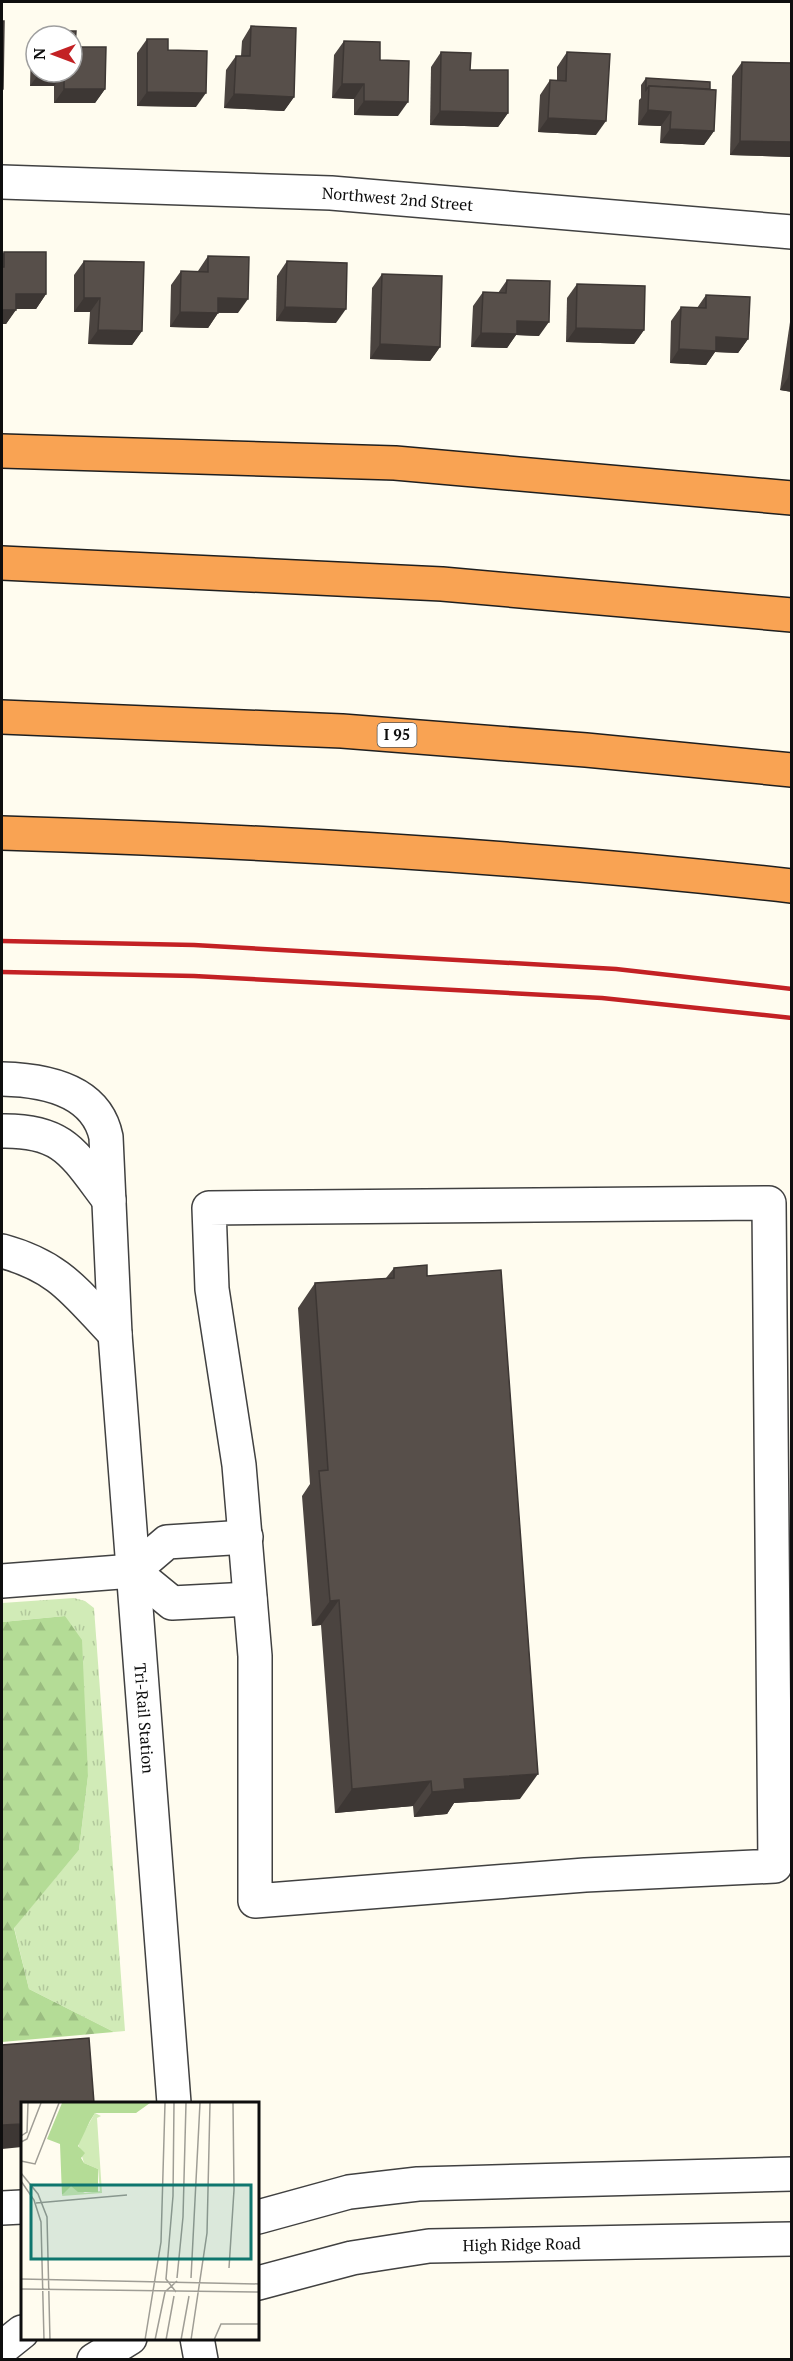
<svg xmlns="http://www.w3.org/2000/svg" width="793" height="2361" font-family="'PT Serif',serif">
	<defs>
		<pattern id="grass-tufts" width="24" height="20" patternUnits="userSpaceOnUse" patternTransform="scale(1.5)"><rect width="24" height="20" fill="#d1ebb7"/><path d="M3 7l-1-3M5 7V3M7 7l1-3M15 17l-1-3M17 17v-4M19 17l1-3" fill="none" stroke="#b2c89c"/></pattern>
		<pattern id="forest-firs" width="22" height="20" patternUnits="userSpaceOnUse" patternTransform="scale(1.5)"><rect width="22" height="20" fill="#b4dc96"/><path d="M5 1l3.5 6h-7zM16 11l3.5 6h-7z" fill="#9abc80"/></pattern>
	</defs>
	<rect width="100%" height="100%" fill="#fffcef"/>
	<polygon fill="url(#grass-tufts)" points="74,1598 85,1601 94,1608 125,2031 114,2032 29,1989 14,1927 79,1850 88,1776 65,1616 2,1622 2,1603"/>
	<polygon fill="url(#forest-firs)" points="65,1616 82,1640 88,1776 79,1850 14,1928 29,1989 114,2032 2,2042 2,1622"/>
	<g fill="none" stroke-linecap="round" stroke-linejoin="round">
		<g stroke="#414141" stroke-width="36">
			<g id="minor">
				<path id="s1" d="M2,182l329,11 461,39"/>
				<path id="s2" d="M2,1079c41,1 94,10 104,58l9,197 59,769"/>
				<path d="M2,1131c62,-1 72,23 107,69"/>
				<polygon points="769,1203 775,1866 585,1875 255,1901 255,1656 239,1465 212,1289 209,1208"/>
				<path d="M2,1251c58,16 73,41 113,83"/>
				<polyline points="133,1571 172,1603 250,1599"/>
				<polyline points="2,1581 133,1571 167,1542 246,1537"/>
				<polyline points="2,2208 22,2207"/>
				<polyline points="258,2217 349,2192 418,2184 792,2174"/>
				<path id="s3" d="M258,2283l94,-25 77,-12 363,-7"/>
				<polyline points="197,2338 201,2360"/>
				<polyline points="2,2348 22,2332"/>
				<polyline points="94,2360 130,2338"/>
			</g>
		</g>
		<g stroke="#1f1f1f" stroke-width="36">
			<g id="highway">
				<polyline points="2,451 395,463 792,498"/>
				<polyline points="2,563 442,584 792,615"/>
				<polyline points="2,717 342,731 586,750 792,770"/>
				<path d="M2,833c264,8 527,23 790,53"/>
			</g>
		</g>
		<use href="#minor" stroke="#fff" stroke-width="33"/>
		<use href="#highway" stroke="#f9a353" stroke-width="33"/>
		<g stroke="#c32124" stroke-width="4.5">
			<polyline points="2,941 194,945 616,969 792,989"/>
			<polyline points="2,972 194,976 602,998 792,1018"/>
		</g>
	</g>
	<g fill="#4b4440">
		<polygon points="251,26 294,97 284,111 224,108 226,70 236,56 241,56 242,41"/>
		<polygon points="41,31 76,31 75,47 106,47 105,89 95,103 54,103 54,86 30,86 31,45 36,38 36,72 72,72 72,36 37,36"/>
		<polygon points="147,39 168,50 196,107 137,106 137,53"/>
		<polygon points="344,41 380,60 398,116 354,115 354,99 332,98 334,55"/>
		<polygon points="441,52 508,113 498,127 430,125 431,67"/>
		<polygon points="567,52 596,135 538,132 540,95 550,80 557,81 557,67"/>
		<polygon points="742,62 792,63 792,157 730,155 732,76"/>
		<polygon points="646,78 710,89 714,131 704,145 660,143 661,126 638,125 639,100 641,98 641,85"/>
		<polygon points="4,252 46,294 36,309 16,309 6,324 2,324 2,255"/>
		<polygon points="208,256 238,313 218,313 208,328 170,327 171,285 181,271 198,271"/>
		<polygon points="84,261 142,331 132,345 88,344 90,312 74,312 74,275"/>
		<polygon points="287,261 336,323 276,321 277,276"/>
		<polygon points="382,274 440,347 430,361 370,359 372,288"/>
		<polygon points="507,280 539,336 516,335 507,348 471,347 473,306 483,292 498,293"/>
		<polygon points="577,284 644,330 634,344 566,342 567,298"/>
		<polygon points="706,295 748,339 738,353 715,352 706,365 670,363 671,321 681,307 697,308"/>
		<polygon points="792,321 792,392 780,390 790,322"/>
		<polygon points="394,1268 427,1276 520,1799 454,1803 447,1814 414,1817 413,1806 335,1813 321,1625 312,1626 302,1496 310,1484 298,1308 315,1283 386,1278"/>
	</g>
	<g fill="#3d3734">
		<polygon points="40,72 64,72 54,86 30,86"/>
		<polygon points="342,84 364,84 354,99 332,98"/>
		<polygon points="64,89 105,89 95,103 54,103"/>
		<polygon points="147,92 206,93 196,107 137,106"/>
		<polygon points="234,94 294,97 284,111 224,108"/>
		<polygon points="364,101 408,102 398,116 354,115"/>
		<polygon points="648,110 671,112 661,126 638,125"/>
		<polygon points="440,111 508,113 498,127 430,125"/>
		<polygon points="548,118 606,121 596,135 538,132"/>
		<polygon points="670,129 714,131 704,145 660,143"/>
		<polygon points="740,141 792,142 792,157 730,155"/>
		<polygon points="16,294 46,294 36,309 6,309"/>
		<polygon points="84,298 100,298 90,312 74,312"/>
		<polygon points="218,298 248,299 238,313 208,312"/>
		<polygon points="285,307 346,309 336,323 276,321"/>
		<polygon points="2,310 16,310 6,324 2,324"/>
		<polygon points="180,312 218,313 208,328 170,327"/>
		<polygon points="517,321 549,322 539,336 516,335 507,348 471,347 481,333"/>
		<polygon points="576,328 644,330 634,344 566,342"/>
		<polygon points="98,330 142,331 132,345 88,344"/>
		<polygon points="716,337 748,339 738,353 715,352 706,365 670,363 679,349"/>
		<polygon points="380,344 440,347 430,361 370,359"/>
		<polygon points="789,376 792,376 792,392 780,390"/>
		<polygon points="339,1600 321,1625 312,1626 330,1601"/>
		<polygon points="538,1774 520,1799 454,1803 447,1814 414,1817 432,1792 464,1779"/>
		<polygon points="431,1781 413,1806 335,1813 352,1789"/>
		<polygon points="22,2124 22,2147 2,2149 2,2125"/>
	</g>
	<g fill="#574f4a" stroke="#3d3734" stroke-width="1.5">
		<polygon points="2,21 4,21 3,89 2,89"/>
		<polygon points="251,26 296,28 294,97 234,94 236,56 250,56"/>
		<polygon points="41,31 76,31 75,47 106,47 105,89 64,89 64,72 54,72 72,72 72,36 41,36"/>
		<polygon points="147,39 168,39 168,50 207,51 206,93 147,92"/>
		<polygon points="344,41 380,42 380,60 409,61 408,102 364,101 364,84 342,84"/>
		<polygon points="441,52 471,53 470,70 508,70 508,113 440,111"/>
		<polygon points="567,52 610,54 606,121 548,118 550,80 566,81"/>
		<polygon points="742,62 792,63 792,142 740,141"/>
		<polygon points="646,78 710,82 710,89 649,86 646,90"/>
		<polygon points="649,86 716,90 714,131 670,129 671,112 648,110"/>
		<polygon points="4,252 46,252 46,294 16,294 16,310 2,310 2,267 4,267"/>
		<polygon points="208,256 249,257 248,299 218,298 218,313 180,312 181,271 208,272"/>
		<polygon points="84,261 144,262 142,331 98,330 100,298 84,298"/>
		<polygon points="287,261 347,263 346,309 285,307"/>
		<polygon points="382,274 442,276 440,347 380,344"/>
		<polygon points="507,280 550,281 549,322 517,321 517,334 481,333 483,292 506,293"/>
		<polygon points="577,284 645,286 644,330 576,328"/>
		<polygon points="706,295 750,297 748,339 716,337 716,351 679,349 681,307 706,308"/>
		<polygon points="792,363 792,376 789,376"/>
		<polygon points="427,1265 427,1276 501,1270 538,1774 464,1779 465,1789 432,1792 431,1781 352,1789 339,1600 330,1601 319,1471 328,1470 315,1283 394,1278 394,1268"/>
		<polygon points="89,2038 94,2103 22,2103 22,2124 2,2125 2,2045"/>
	</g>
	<g text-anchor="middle" stroke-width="6" stroke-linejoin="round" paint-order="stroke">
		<rect fill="#fff" stroke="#565656" stroke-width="1.5" x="377.5" y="723" width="39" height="24" rx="4.5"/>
		<g font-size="15" font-weight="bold" fill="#0e0e0e">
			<text x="397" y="740">I 95</text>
		</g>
		<g font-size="16" fill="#0e0e0e" stroke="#fff">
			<text dy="6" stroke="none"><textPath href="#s1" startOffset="396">Northwest 2nd Street</textPath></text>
			<text dy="6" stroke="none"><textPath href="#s2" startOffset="712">Tri-Rail Station</textPath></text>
			<text dy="6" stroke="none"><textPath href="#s3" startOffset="268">High Ridge Road</textPath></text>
		</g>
	</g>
	<g transform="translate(21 2102)">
		<rect width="238" height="238" fill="#fffcef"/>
		<path d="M74,11l6,3 -4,2 5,75 -40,3 4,-9 5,-1 14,7 15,-2 -2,-22 -14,-6 -6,-20z" fill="#d1ebb7"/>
		<path d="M41,1h88l-14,10h-41l-5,8 -12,25 7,7 -4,5 3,5 14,6v23h-20l-7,-6 -9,9 -2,-51 -13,-5z" fill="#b4dc96"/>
		<path fill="none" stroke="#9f9d95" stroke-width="1.5" d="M153,1l-1,93 -7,83 10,13M0,34l6,-4 1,-29M0,40l6,-3 14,-36M0,59l14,3 24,-61M0,71l17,21 9,23 3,123M0,79l13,19 7,22 3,118M15,101l91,-8M208,166l5,-78 -1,-87M156,176l6,-61 3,-114M170,176l9,-175M0,177l239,5M0,187l239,3M124,238l16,-98 4,-139M134,238l10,-48 12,-11M145,238l8,-44M160,238l8,-44M170,238l16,-107 3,-130M193,238l7,-16h39"/>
		<path fill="#0f766e" fill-opacity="0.15" stroke="#0f766e" stroke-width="3" d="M10,83h220v74h-220z"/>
		<rect width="238" height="238" fill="none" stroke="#0e0e0e" stroke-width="3"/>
	</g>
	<rect width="793" height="2361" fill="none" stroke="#0e0e0e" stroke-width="6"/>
	<g transform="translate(54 54) rotate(270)"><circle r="28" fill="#ffffff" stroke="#9f9f9f" stroke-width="1.5"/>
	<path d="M0-4.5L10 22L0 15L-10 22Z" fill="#c32124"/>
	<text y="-9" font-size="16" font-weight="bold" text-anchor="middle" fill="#0e0e0e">N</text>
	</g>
</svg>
